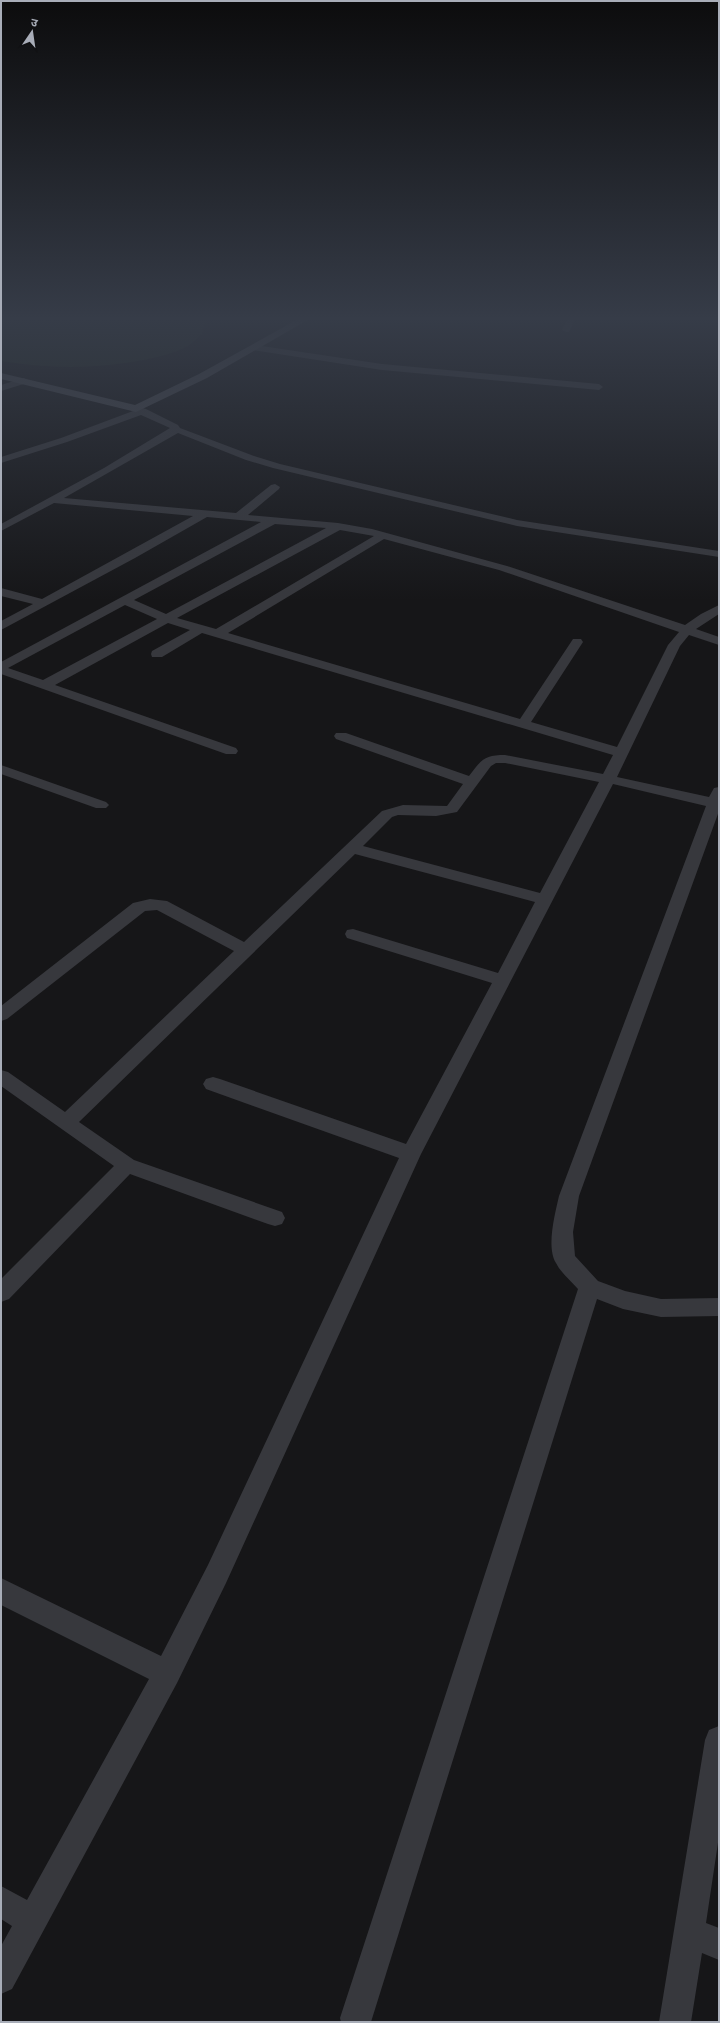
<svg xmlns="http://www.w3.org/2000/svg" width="720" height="2023" font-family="'PT Sans','Noto Sans Devanagari',sans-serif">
	<rect width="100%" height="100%" fill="#161618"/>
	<path fill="#1e261f" d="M1,318h199l5,5 -3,11c-4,4 -9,8 -14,12 -12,7 -30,11 -44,14 -48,9 -95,9 -143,1z"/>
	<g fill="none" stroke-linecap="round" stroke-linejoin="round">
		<g fill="#37383d" fill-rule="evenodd">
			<polygon points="568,318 576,318 569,332 566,332 562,330"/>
			<polygon points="255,345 382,364 599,384 603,387 599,390 382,370 252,350 252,346"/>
			<polygon points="24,378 28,381 27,383 1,391 1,385"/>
			<path d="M136,406l10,3 32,16 2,3 74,28 26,8 237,56 202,31v6l-202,-31 -244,-58 -27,-8 -68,-27 -114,65 172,15 35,-28 4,-1 5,3 -1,2 -31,26 90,8 34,6 135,37 178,59 16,-11 18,-9v9l-23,15 23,8v8l-30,-10 -9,11 -63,131 92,20 5,-9 5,-1v24l-140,385 -6,36 2,24 23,25 27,10 36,8 58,-1v18l-58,1 -38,-8 -26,-10 -226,723h-30l-1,-4 238,-729c-7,-8 -17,-16 -22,-26 -10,-16 -1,-49 3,-67l147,-390 -93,-22 -192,370 -195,429 -49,100 -165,306 -11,5v-48l11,-20 -11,-7v-33l26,14 122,-221 -148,-74v-27l160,78 47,-91 191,-407 -193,-69 -3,-5 3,-5 7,-2 7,2 186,65 86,-161 -145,-45 -2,-4 2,-4 6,-1 145,44 37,-71 -180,-48 -276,268 55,38 148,52 3,6 -3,6 -7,2 -7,-2 -138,-50 -121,125 -8,3v-23l113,-113 -113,-80v-16l7,2 57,40 169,-161 -77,-41 -12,1 -138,108 -6,2v-15l132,-103 17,-4 17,2 77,41 138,-131 21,-6 44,1 16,-22 -127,-45 -2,-3 2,-3h10l123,43c12,-16 15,-21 36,-21l98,19 10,-19 -411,-122 -40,24h-10l-1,-3 1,-3 38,-21 -22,-7 -113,62 181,63 2,3 -2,3h-10l-225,-80v-12l260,-140 -54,-5 -72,41 -134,72v-9l32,-17 -32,-8v-8l41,11 151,-83 -139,-13 -53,28v-7l103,-56 66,-40 -29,-13 -74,27 -66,21v-6l60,-19 72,-27 -2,-2zM275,524l51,4 -160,86 -32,-14zM340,530l34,6 -158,93 -39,-11zM384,539l115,31 180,62 -11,13 -51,102 -86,-25 52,-80 -2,-3h-8l-53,80 -292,-86zM125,605l32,14 -114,61 -35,-12zM496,763h9l94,19 -59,111 -177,-47 29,-29 6,-2 38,1 21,-4 34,-46z"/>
			<polygon points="1,765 106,802 109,805 106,808 96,808 1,774"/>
			<polygon points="719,1726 719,1836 706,1923 719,1928 719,1960 702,1953 691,2022 659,2022 705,1740 709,1730"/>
		</g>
		<polygon fill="#45474d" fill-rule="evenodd" points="300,318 311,318 207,378 136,412 1,379 1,373 135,405 199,374"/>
	</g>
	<linearGradient id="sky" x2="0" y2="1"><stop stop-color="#0c0c0d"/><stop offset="0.53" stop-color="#363c48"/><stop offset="1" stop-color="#363c48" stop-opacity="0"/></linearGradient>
	<rect width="720" height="601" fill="url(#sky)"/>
	<rect width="720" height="2023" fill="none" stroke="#a8adb8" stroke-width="4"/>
	<g transform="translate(32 32) rotate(13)" stroke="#111113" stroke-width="3" paint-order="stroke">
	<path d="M0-3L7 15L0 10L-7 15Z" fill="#a8adb8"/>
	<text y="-6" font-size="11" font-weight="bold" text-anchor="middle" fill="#a8adb8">उ</text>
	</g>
</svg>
